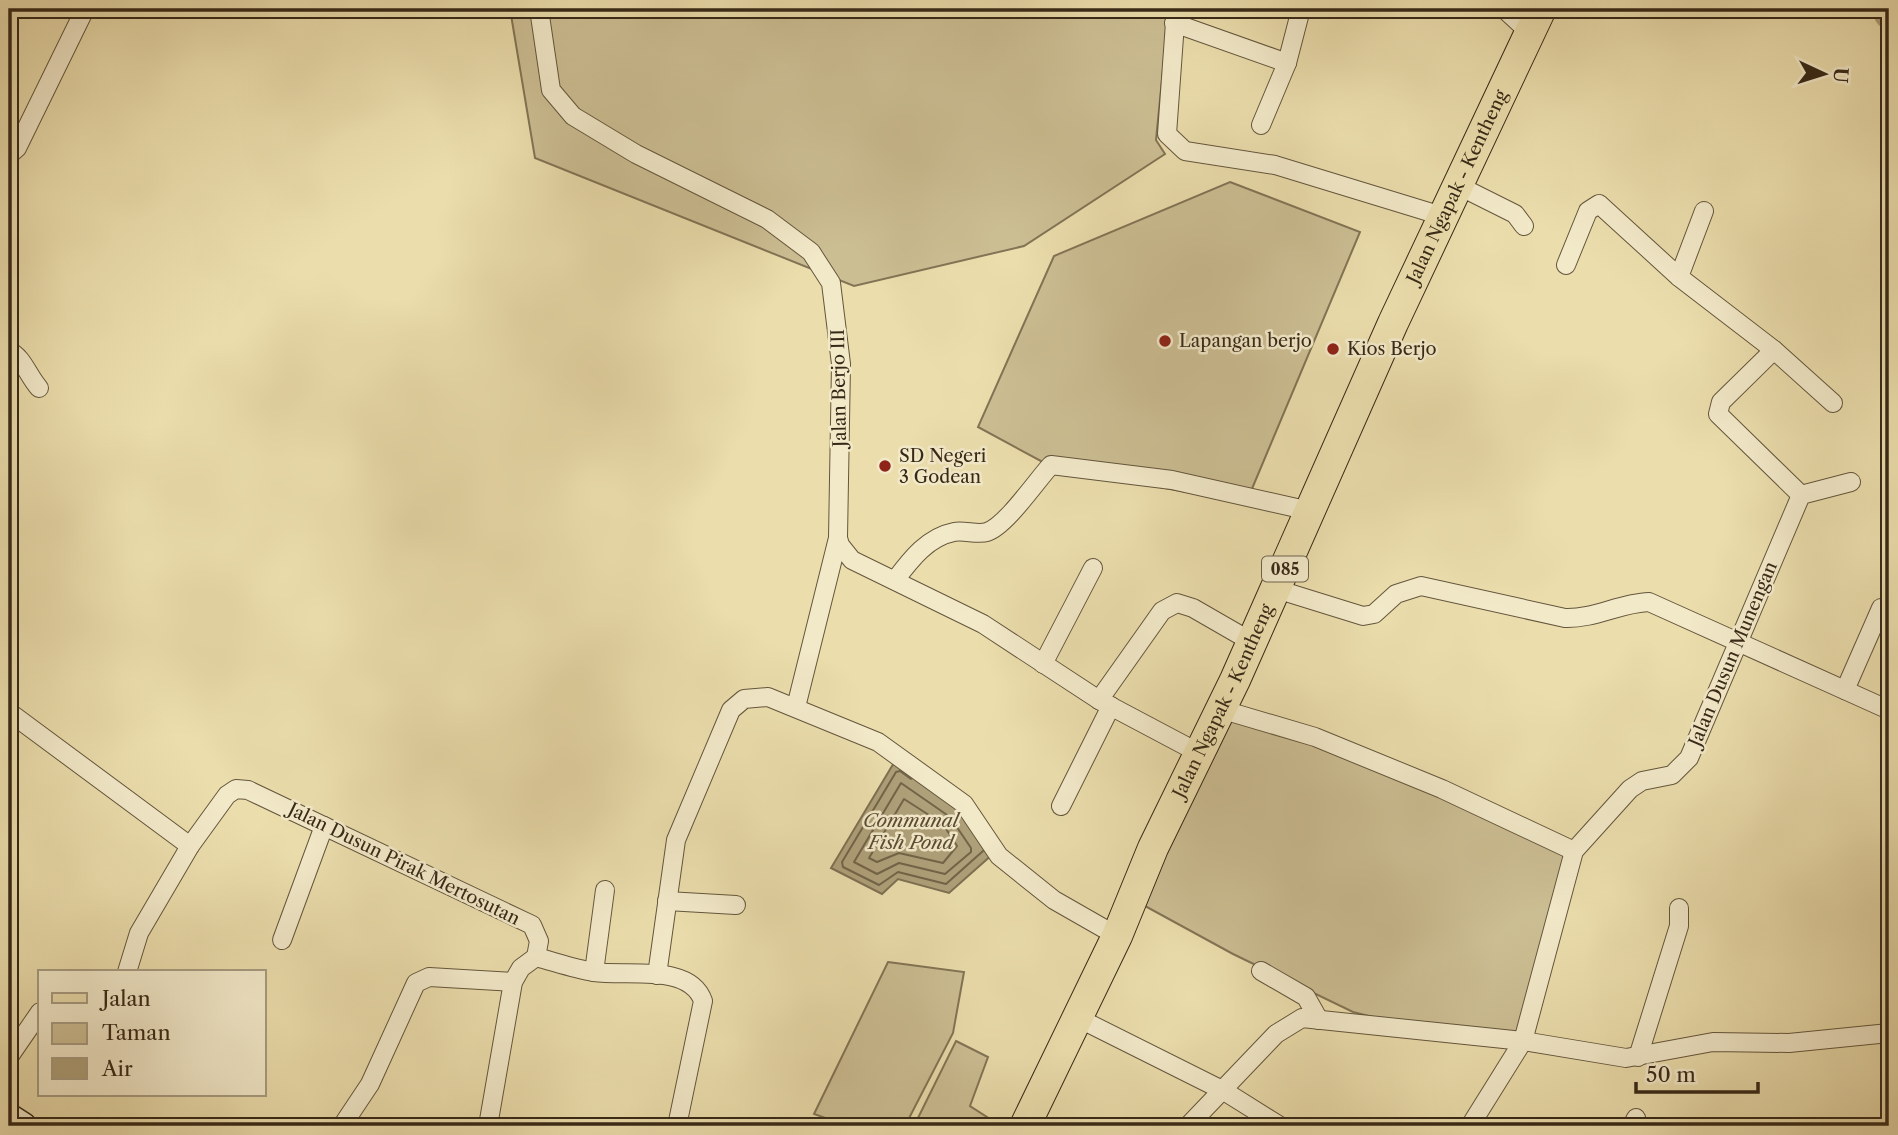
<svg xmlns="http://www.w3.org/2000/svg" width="1898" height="1135" font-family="'Libre Caslon Text',serif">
	<rect width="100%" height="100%" fill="#ebddac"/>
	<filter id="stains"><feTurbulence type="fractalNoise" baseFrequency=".00286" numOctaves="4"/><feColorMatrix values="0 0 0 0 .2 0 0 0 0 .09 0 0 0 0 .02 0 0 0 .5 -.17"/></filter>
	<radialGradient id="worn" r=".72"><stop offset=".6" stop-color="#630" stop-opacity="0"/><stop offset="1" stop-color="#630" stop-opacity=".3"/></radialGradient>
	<g fill="#ccbe93" stroke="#827455" stroke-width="2">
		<polygon points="510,9 1169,9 1156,140 1165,154 1024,246 854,286 535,158"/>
		<polygon points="1230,182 1360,232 1246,503 1052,467 978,427 1054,256"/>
		<polygon points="1220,709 1315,737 1574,851 1529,1044 1397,1023 1353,1012 1233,954 1134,900"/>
		<polygon points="888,962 964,972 953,1033 905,1126 848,1126 814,1114"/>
		<polygon points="956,1041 988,1057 970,1106 1001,1126 914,1126"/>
	</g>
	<polygon fill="#aea079" stroke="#7e7052" stroke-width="2" points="895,761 962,806 994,853 949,893 898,879 882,894 831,868"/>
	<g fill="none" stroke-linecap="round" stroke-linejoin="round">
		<g stroke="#726448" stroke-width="2">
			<polyline points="911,779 900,771 896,772 842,862 843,867 879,885 898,872 946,884 983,851"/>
			<polygon points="901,783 950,817 971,848 971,852 945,874 899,863 877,874 854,862"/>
			<polygon points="904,799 943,824 957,846 943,863 899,853 877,862 869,858"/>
		</g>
		<polyline stroke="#aea079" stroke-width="30" points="1888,9 1889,14"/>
		<g stroke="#64563c" stroke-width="20">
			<g id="minor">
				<polyline points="539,9 551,90 573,116 636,154 767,219 811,252 831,283 841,364 838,538 796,707"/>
				<polyline points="1176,9 1167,134 1185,151 1275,165 1442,216"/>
				<polyline points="1504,9 1530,33"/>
				<polyline points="1174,23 1287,63"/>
				<polyline points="1261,125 1287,63 1301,9"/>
				<polyline points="9,155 17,148 85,9"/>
				<polyline points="1457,185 1515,214 1524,226"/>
				<polyline points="1566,265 1588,211 1599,204 1679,277 1774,350 1833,403"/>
				<polyline points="1679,277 1704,211"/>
				<polyline points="1774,350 1721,402 1718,414 1801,495"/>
				<path d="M9,351c14,6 19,25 30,37"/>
				<polyline points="838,538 840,545 852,560 983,624 1099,700 1199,753"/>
				<path d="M896,579c15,-20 32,-42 58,-47 10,-2 24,3 33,0 19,-6 50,-52 64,-67l121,15 138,31"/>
				<path d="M1276,589l87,27 11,-2 22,-20 25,-8 144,32c29,1 55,-15 84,-16l240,108"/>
				<polyline points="1043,664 1093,568"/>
				<polyline points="1845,690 1881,608"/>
				<polyline points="1099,700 1162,611 1177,603 1193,608 1252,642"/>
				<polyline points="1220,709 1315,737 1442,789 1574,851"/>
				<path d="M9,712l181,134 37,-51 9,-6 12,1 284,135 7,16 -3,16c19,5 39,12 58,15 33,5 96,-9 109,29l-26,125"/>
				<polyline points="1061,806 1111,706"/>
				<polyline points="667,901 736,905"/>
				<polyline points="282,940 324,826"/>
				<polyline points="1261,971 1306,997 1319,1020"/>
				<polyline points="127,972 139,933 190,846"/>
				<polyline points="594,972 605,890"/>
				<polyline points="657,975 676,840 731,710 744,699 768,697 878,742 964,804 999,856 1054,900 1117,936"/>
				<polyline points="1076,1017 1224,1091 1280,1126"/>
				<polyline points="9,1057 40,1012"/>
				<polyline points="1638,1057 1679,926 1679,908"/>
				<polyline points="342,1126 370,1084 416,983 429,977 513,982"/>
				<polyline points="488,1126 513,982 521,968 536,957"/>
				<polyline points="1188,1126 1276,1034 1302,1018 1523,1041 1626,1058 1713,1042 1789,1043 1889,1033"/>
				<polyline points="1470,1126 1523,1041 1574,851 1630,789 1642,781 1672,775 1689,758 1801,495 1851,482"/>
				<polyline points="1632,1126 1636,1118"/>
			</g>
		</g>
		<g stroke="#372917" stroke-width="29">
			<polyline id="secondary" points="9,1117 23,1126"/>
		</g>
		<g stroke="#372917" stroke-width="32">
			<g id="primary">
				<path id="s1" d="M1025,1126l92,-190 36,-88 82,-168 158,-357 148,-314"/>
			</g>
		</g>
		<use href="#minor" stroke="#f2e9c9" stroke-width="18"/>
		<use href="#secondary" stroke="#f2e9c9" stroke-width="26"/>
		<use href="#primary" stroke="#ebddac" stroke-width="30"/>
	</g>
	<g fill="#8f2418" stroke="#f2e9c9" stroke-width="2.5">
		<circle cx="1165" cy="341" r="7"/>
		<circle cx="1333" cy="349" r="7"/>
		<circle cx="885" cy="466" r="7"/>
	</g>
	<g text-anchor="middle" stroke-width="5" stroke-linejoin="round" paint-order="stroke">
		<rect fill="#f2e9c9" stroke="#6f634c" stroke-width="2" x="1262" y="556.5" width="46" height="25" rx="5"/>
		<g font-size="16" font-weight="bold" fill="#372917">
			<text x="1285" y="575">085</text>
		</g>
		<g font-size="18" fill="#372917" stroke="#f2e9c9">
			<text dy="6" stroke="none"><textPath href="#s1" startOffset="1034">Jalan Ngapak - Kentheng</textPath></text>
			<text transform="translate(839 388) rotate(-91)" y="6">Jalan Berjo III</text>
			<text transform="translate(1733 654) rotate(-67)" y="6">Jalan Dusun Munengan</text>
			<text dy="6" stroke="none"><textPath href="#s1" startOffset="469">Jalan Ngapak - Kentheng</textPath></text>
			<text transform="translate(404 864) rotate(26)" y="6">Jalan Dusun Pirak Mertosutan</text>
		</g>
		<g font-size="18" fill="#372917" stroke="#f2e9c9" text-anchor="start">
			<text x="1179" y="347">Lapangan berjo</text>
			<text x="1347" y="355">Kios Berjo</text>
			<text x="899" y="462">SD Negeri<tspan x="899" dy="21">3 Godean</tspan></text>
		</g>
		<g font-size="19" font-style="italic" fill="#5b4d34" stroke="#f2e9c9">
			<text x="911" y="827">Communal<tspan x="911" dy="22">Fish Pond</tspan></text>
		</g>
	</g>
	<rect width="1898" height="1135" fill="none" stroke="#ebddac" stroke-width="35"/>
	<rect x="10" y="10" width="1877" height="1114" fill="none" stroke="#372917" stroke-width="3.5"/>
	<rect x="18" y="18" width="1863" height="1100" fill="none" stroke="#372917" stroke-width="2"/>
	<rect x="38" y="970" width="228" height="126" fill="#f2e9c9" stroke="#a79c82" stroke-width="2"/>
	<rect x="52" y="993" width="35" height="10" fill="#ebddac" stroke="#a79c82" stroke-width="2"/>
	<text x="102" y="1006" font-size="21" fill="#372917">Jalan</text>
	<rect x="52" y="1023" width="35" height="21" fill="#ccbe93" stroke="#a79c82" stroke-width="2"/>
	<text x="102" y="1040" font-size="21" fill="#372917">Taman</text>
	<rect x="52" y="1058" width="35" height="21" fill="#aea079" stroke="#a79c82" stroke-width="2"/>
	<text x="102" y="1076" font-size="21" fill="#372917">Air</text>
	<g transform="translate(1824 74) rotate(94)" stroke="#f2e9c9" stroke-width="5" paint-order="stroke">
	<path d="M0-5L12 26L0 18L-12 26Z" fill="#372917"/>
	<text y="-10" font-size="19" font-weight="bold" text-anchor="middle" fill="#372917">U</text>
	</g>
	<path d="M1636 1082v10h122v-10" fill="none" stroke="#372917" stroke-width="3.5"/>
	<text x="1646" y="1082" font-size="21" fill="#372917" stroke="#f2e9c9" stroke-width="5" paint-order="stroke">50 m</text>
	<rect width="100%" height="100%" filter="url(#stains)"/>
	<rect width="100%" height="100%" fill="url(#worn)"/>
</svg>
